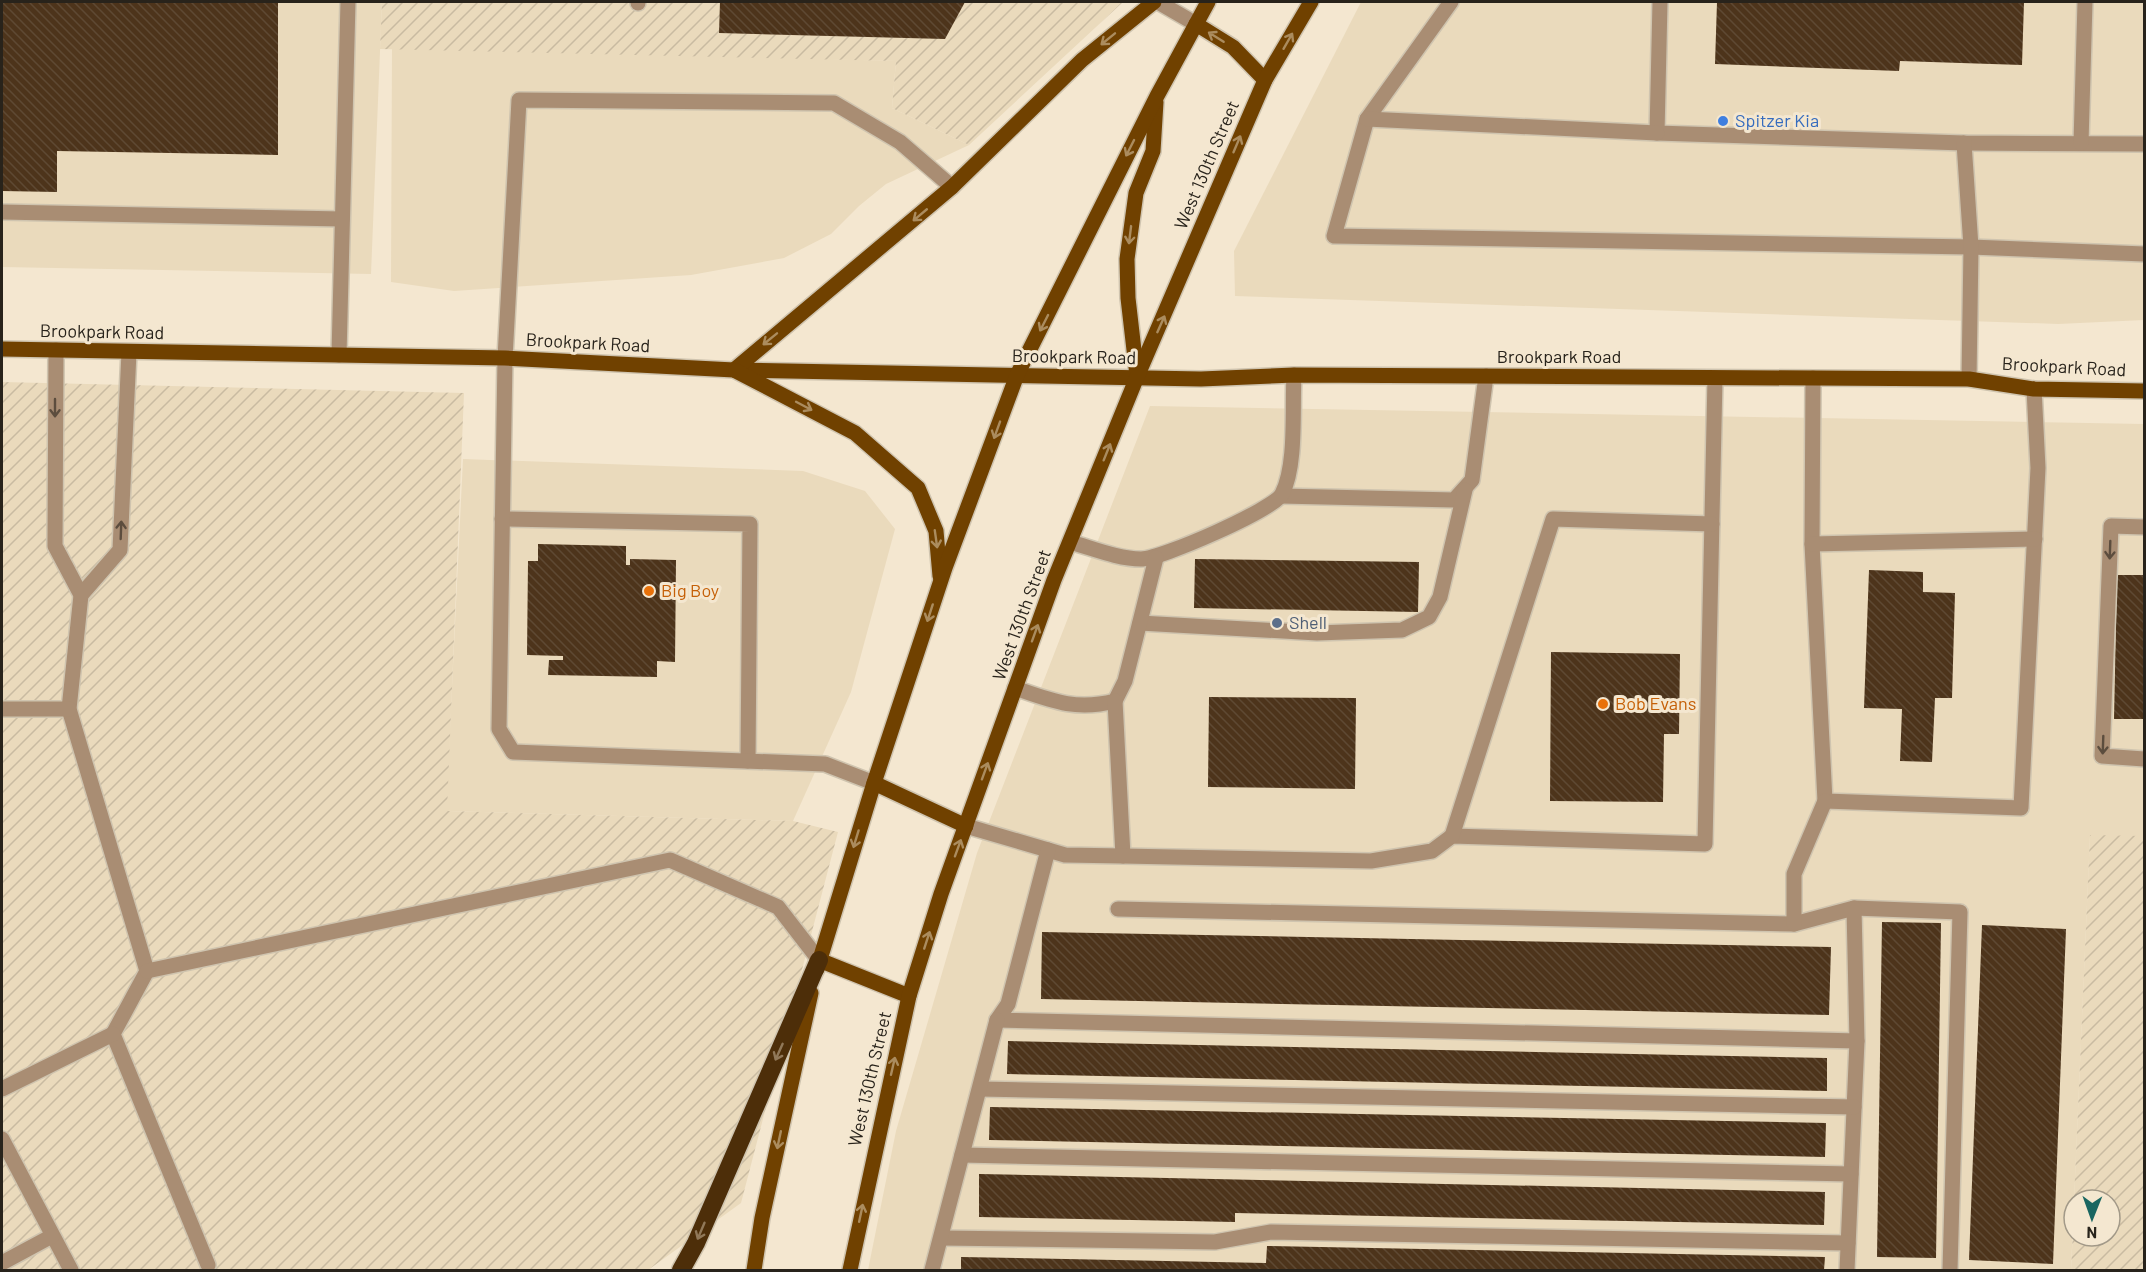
<svg xmlns="http://www.w3.org/2000/svg" width="2146" height="1272" font-family="Barlow,sans-serif">
	<defs>
		<pattern id="industrial-furrows" width="10" height="10" patternUnits="userSpaceOnUse" patternTransform="scale(1.5)"><rect width="10" height="10" fill="#eadabc"/><path d="M-1 1l2-2M0 10L10 0M9 11l2-2" fill="none" stroke="#c9bba1"/></pattern>
		<pattern id="building-back-hatch" width="6" height="6" patternUnits="userSpaceOnUse" patternTransform="scale(1.5)"><rect width="6" height="6" fill="#4d341b"/><path d="M-1 5l2 2M0 0l6 6M5-1l2 2" fill="none" stroke="#5e4933"/></pattern>
	</defs>
	<rect width="100%" height="100%" fill="#f4e7d0"/>
	<g fill="#eadabc">
		<polygon points="2,2 382,2 371,274 2,267"/>
		<polygon points="1361,2 2144,2 2144,320 2058,324 1235,296 1234,251"/>
		<polygon points="392,46 896,61 892,108 969,145 886,184 859,206 831,234 784,258 691,275 454,291 391,282"/>
		<polygon points="1150,406 2144,424 2144,836 2090,836 2071,1270 868,1270 896,1131 977,853"/>
		<polygon points="463,459 803,471 865,491 895,529 851,692 793,821 446,811"/>
	</g>
	<g fill="url(#industrial-furrows)">
		<polygon points="382,2 1123,2 969,145 892,108 896,61 380,49"/>
		<polygon points="2,382 464,393 447,811 793,821 838,832 741,1203 648,1270 2,1270"/>
		<polygon points="2090,835 2144,836 2144,1270 2071,1270 2074,1210 2074,1236 2110,1236 2110,1200 2074,1200"/>
	</g>
	<g fill="url(#building-back-hatch)">
		<polygon points="2,2 278,2 278,155 57,151 57,192 2,191"/>
		<polygon points="720,2 965,2 945,39 719,33"/>
		<polygon points="1717,2 2024,2 2022,65 1900,61 1899,71 1715,64"/>
		<polygon points="538,544 626,546 626,565 630,565 630,559 676,560 675,662 657,661 657,677 548,675 549,660 563,660 563,656 527,655 528,561 538,561"/>
		<polygon points="1195,559 1419,562 1418,612 1194,608"/>
		<polygon points="1869,570 1923,572 1923,592 1955,593 1952,698 1935,698 1932,762 1900,761 1902,709 1864,708"/>
		<polygon points="2117,575 2144,575 2144,719 2114,719"/>
		<polygon points="1551,652 1680,654 1679,734 1664,734 1663,802 1550,801"/>
		<polygon points="1209,697 1356,698 1355,789 1208,787"/>
		<polygon points="1882,922 1941,923 1936,1258 1877,1257"/>
		<polygon points="1982,925 2066,929 2053,1264 1969,1260"/>
		<polygon points="1042,932 1831,947 1829,1015 1041,999"/>
		<polygon points="1008,1041 1827,1058 1827,1091 1007,1074"/>
		<polygon points="990,1107 1826,1123 1825,1157 989,1140"/>
		<polygon points="979,1174 1825,1192 1824,1225 1235,1213 1235,1222 979,1217"/>
		<polygon points="1267,1246 1825,1257 1824,1270 961,1270 961,1257 1266,1263"/>
	</g>
	<g fill="none" stroke-linecap="round" stroke-linejoin="round">
		<g stroke="#cfc4af" stroke-width="18">
			<g id="minor">
				<polyline points="1158,2 1196,24"/>
				<polyline points="1451,2 1367,119 1334,236 1971,247 2144,254"/>
				<polyline points="1660,2 1657,133 1964,143 2144,144"/>
				<polyline points="638,3 638,2"/>
				<polyline points="1367,119 1657,133"/>
				<polyline points="1964,143 1971,247 1969,379"/>
				<polyline points="2081,143 2085,2"/>
				<polyline points="2,212 342,219"/>
				<polyline points="56,350 55,546 81,595 69,709 147,971 113,1034 208,1265"/>
				<polyline points="339,355 348,2"/>
				<polyline points="1813,378 1812,544 1825,801 2021,808 2038,468 2034,389"/>
				<polyline points="1281,496 1454,500 1472,480 1486,376"/>
				<polyline points="502,519 750,524 748,761"/>
				<polyline points="2144,527 2111,526 2102,756 2144,759"/>
				<path d="M1070,542c22,6 48,17 71,17 20,0 132,-49 141,-65 15,-29 10,-86 12,-119"/>
				<polyline points="1812,544 2035,539"/>
				<polyline points="81,595 120,550 129,352"/>
				<polyline points="1140,623 1317,633 1402,630 1429,617 1440,597 1465,490"/>
				<path d="M1015,688c37,13 61,23 100,13l10,-20 31,-123"/>
				<polyline points="1115,701 1123,856"/>
				<polyline points="2,709 69,709"/>
				<polyline points="874,783 825,764 513,752 499,729 505,358 519,100 834,103 900,142 952,187"/>
				<polyline points="966,826 1065,855 1123,856 1371,861 1432,851 1452,836 1705,844 1715,378"/>
				<polyline points="1452,836 1553,519 1712,524"/>
				<polyline points="1048,850 1008,1004 997,1020 1857,1041"/>
				<polyline points="1854,908 1960,912 1950,1270"/>
				<polyline points="1118,909 1794,924 1854,908 1857,1041 1847,1270"/>
				<polyline points="1794,924 1794,874 1825,801"/>
				<polyline points="147,971 670,860 778,907 819,960"/>
				<polyline points="2,1089 113,1034"/>
				<polyline points="980,1089 1854,1107"/>
				<polyline points="2,1139 71,1270"/>
				<polyline points="962,1155 1851,1174"/>
				<polyline points="941,1238 1215,1242 1271,1232 1848,1243"/>
				<polyline points="2,1263 52,1236"/>
				<polyline points="932,1270 997,1020"/>
			</g>
		</g>
		<g stroke="#cfc4af" stroke-width="18">
			<g id="major">
				<polyline points="1196,24 1233,47 1265,80"/>
				<polyline points="2,349 505,358 734,370 1201,379 1294,375 1969,379 2034,389 2144,391"/>
				<polyline points="734,370 952,187 1082,60 1154,2"/>
				<polyline points="736,371 855,433 918,488 936,531 940,576"/>
				<polyline points="1137,376 1128,298 1127,259 1136,193 1153,151 1156,102"/>
				<polyline points="874,783 966,826"/>
				<polyline points="819,960 909,996"/>
				<polyline points="817,969 874,783 945,568 1017,375 1157,96 1208,2"/>
				<polyline points="754,1270 762,1218 811,993"/>
				<polyline points="850,1270 909,996 941,894 1054,580 1137,377 1265,80 1311,2"/>
			</g>
		</g>
		<g stroke="#cfc4af" stroke-width="21">
			<polyline id="highway" points="681,1270 696,1243 819,960"/>
		</g>
		<use href="#minor" stroke="#a98d73" stroke-width="15"/>
		<use href="#major" stroke="#704100" stroke-width="15"/>
		<use href="#highway" stroke="#4d2e09" stroke-width="18"/>
	</g>
	<defs><path id="oneway-shaft" d="M-6 0H5M1.5-3L5.5 0L1.5 3" fill="none" stroke-width="1.6" stroke-linecap="round" stroke-linejoin="round" transform="scale(1.5)"/></defs>
	<g stroke="#ab8c5e">
		<use href="#oneway-shaft" transform="translate(1216 37) rotate(-148)"/>
		<use href="#oneway-shaft" transform="translate(1108 39) rotate(141)"/>
		<use href="#oneway-shaft" transform="translate(1288 41) rotate(-60)"/>
		<use href="#oneway-shaft" transform="translate(1237 144) rotate(-67)"/>
		<use href="#oneway-shaft" transform="translate(1130 148) rotate(117)"/>
		<use href="#oneway-shaft" transform="translate(920 215) rotate(140)"/>
		<use href="#oneway-shaft" transform="translate(1130 235) rotate(97)"/>
		<use href="#oneway-shaft" transform="translate(1044 323) rotate(117)"/>
		<use href="#oneway-shaft" transform="translate(1161 324) rotate(-66)"/>
		<use href="#oneway-shaft" transform="translate(770 339) rotate(141)"/>
		<use href="#oneway-shaft" transform="translate(804 406) rotate(28)"/>
		<use href="#oneway-shaft" transform="translate(997 430) rotate(110)"/>
		<use href="#oneway-shaft" transform="translate(1107 452) rotate(-68)"/>
		<use href="#oneway-shaft" transform="translate(936 539) rotate(82)"/>
		<use href="#oneway-shaft" transform="translate(930 613) rotate(108)"/>
		<use href="#oneway-shaft" transform="translate(1035 633) rotate(-70)"/>
		<use href="#oneway-shaft" transform="translate(985 771) rotate(-70)"/>
		<use href="#oneway-shaft" transform="translate(856 839) rotate(107)"/>
		<use href="#oneway-shaft" transform="translate(958 848) rotate(-70)"/>
		<use href="#oneway-shaft" transform="translate(927 940) rotate(-72)"/>
		<use href="#oneway-shaft" transform="translate(893 1066) rotate(-77)"/>
		<use href="#oneway-shaft" transform="translate(779 1140) rotate(102)"/>
		<use href="#oneway-shaft" transform="translate(861 1213) rotate(-78)"/>
	</g>
	<g stroke="#5c4d3e">
		<use href="#oneway-shaft" transform="translate(55 408) rotate(90)"/>
		<use href="#oneway-shaft" transform="translate(121 530) rotate(-88)"/>
		<use href="#oneway-shaft" transform="translate(2110 550) rotate(92)"/>
		<use href="#oneway-shaft" transform="translate(2103 745) rotate(92)"/>
	</g>
	<g stroke="#907859">
		<use href="#oneway-shaft" transform="translate(779 1052) rotate(114)"/>
		<use href="#oneway-shaft" transform="translate(701 1231) rotate(113)"/>
	</g>
	<circle fill="#3f7fe0" stroke="#f4e7d0" stroke-width="2" cx="1723" cy="121" r="6"/>
	<g fill="#e8710a" stroke="#f4e7d0" stroke-width="2">
		<circle cx="649" cy="591" r="6"/>
		<circle cx="1603" cy="704" r="6"/>
	</g>
	<circle fill="#5c6f8a" stroke="#f4e7d0" stroke-width="2" cx="1277" cy="623" r="6"/>
	<g text-anchor="middle" stroke-width="6" stroke-linejoin="round" paint-order="stroke">
		<g font-size="18" fill="#366cbe" stroke="#f4e7d0" text-anchor="start">
			<text x="1735" y="127">Spitzer Kia</text>
		</g>
		<g font-size="18" fill="#28231b" stroke="#f4e7d0">
			<text transform="translate(1207 165) rotate(-67)" y="6">West 130th Street</text>
			<text transform="translate(102 332) rotate(1)" y="6">Brookpark Road</text>
			<text transform="translate(588 343) rotate(3)" y="6">Brookpark Road</text>
			<text transform="translate(1074 357) rotate(1)" y="6">Brookpark Road</text>
			<text x="1559" y="363">Brookpark Road</text>
			<text transform="translate(2064 367) rotate(3)" y="6">Brookpark Road</text>
			<text transform="translate(1022 615) rotate(-70)" y="6">West 130th Street</text>
			<text transform="translate(870 1079) rotate(-77)" y="6">West 130th Street</text>
		</g>
		<g font-size="18" fill="#c56008" stroke="#f4e7d0" text-anchor="start">
			<text x="661" y="597">Big Boy</text>
			<text x="1615" y="710">Bob Evans</text>
		</g>
		<g font-size="18" fill="#4e5e75" stroke="#f4e7d0" text-anchor="start">
			<text x="1289" y="629">Shell</text>
		</g>
	</g>
	<rect width="2146" height="1272" fill="none" stroke="#28231b" stroke-width="6"/>
	<g transform="translate(2092 1218) rotate(181)"><circle r="28" fill="#f4e7d0" stroke="#a29988" stroke-width="1.5"/>
	<path d="M0-4.5L10 22L0 15L-10 22Z" fill="#196661"/>
	<text y="-9" font-size="16" font-weight="bold" text-anchor="middle" fill="#28231b">N</text>
	</g>
</svg>
